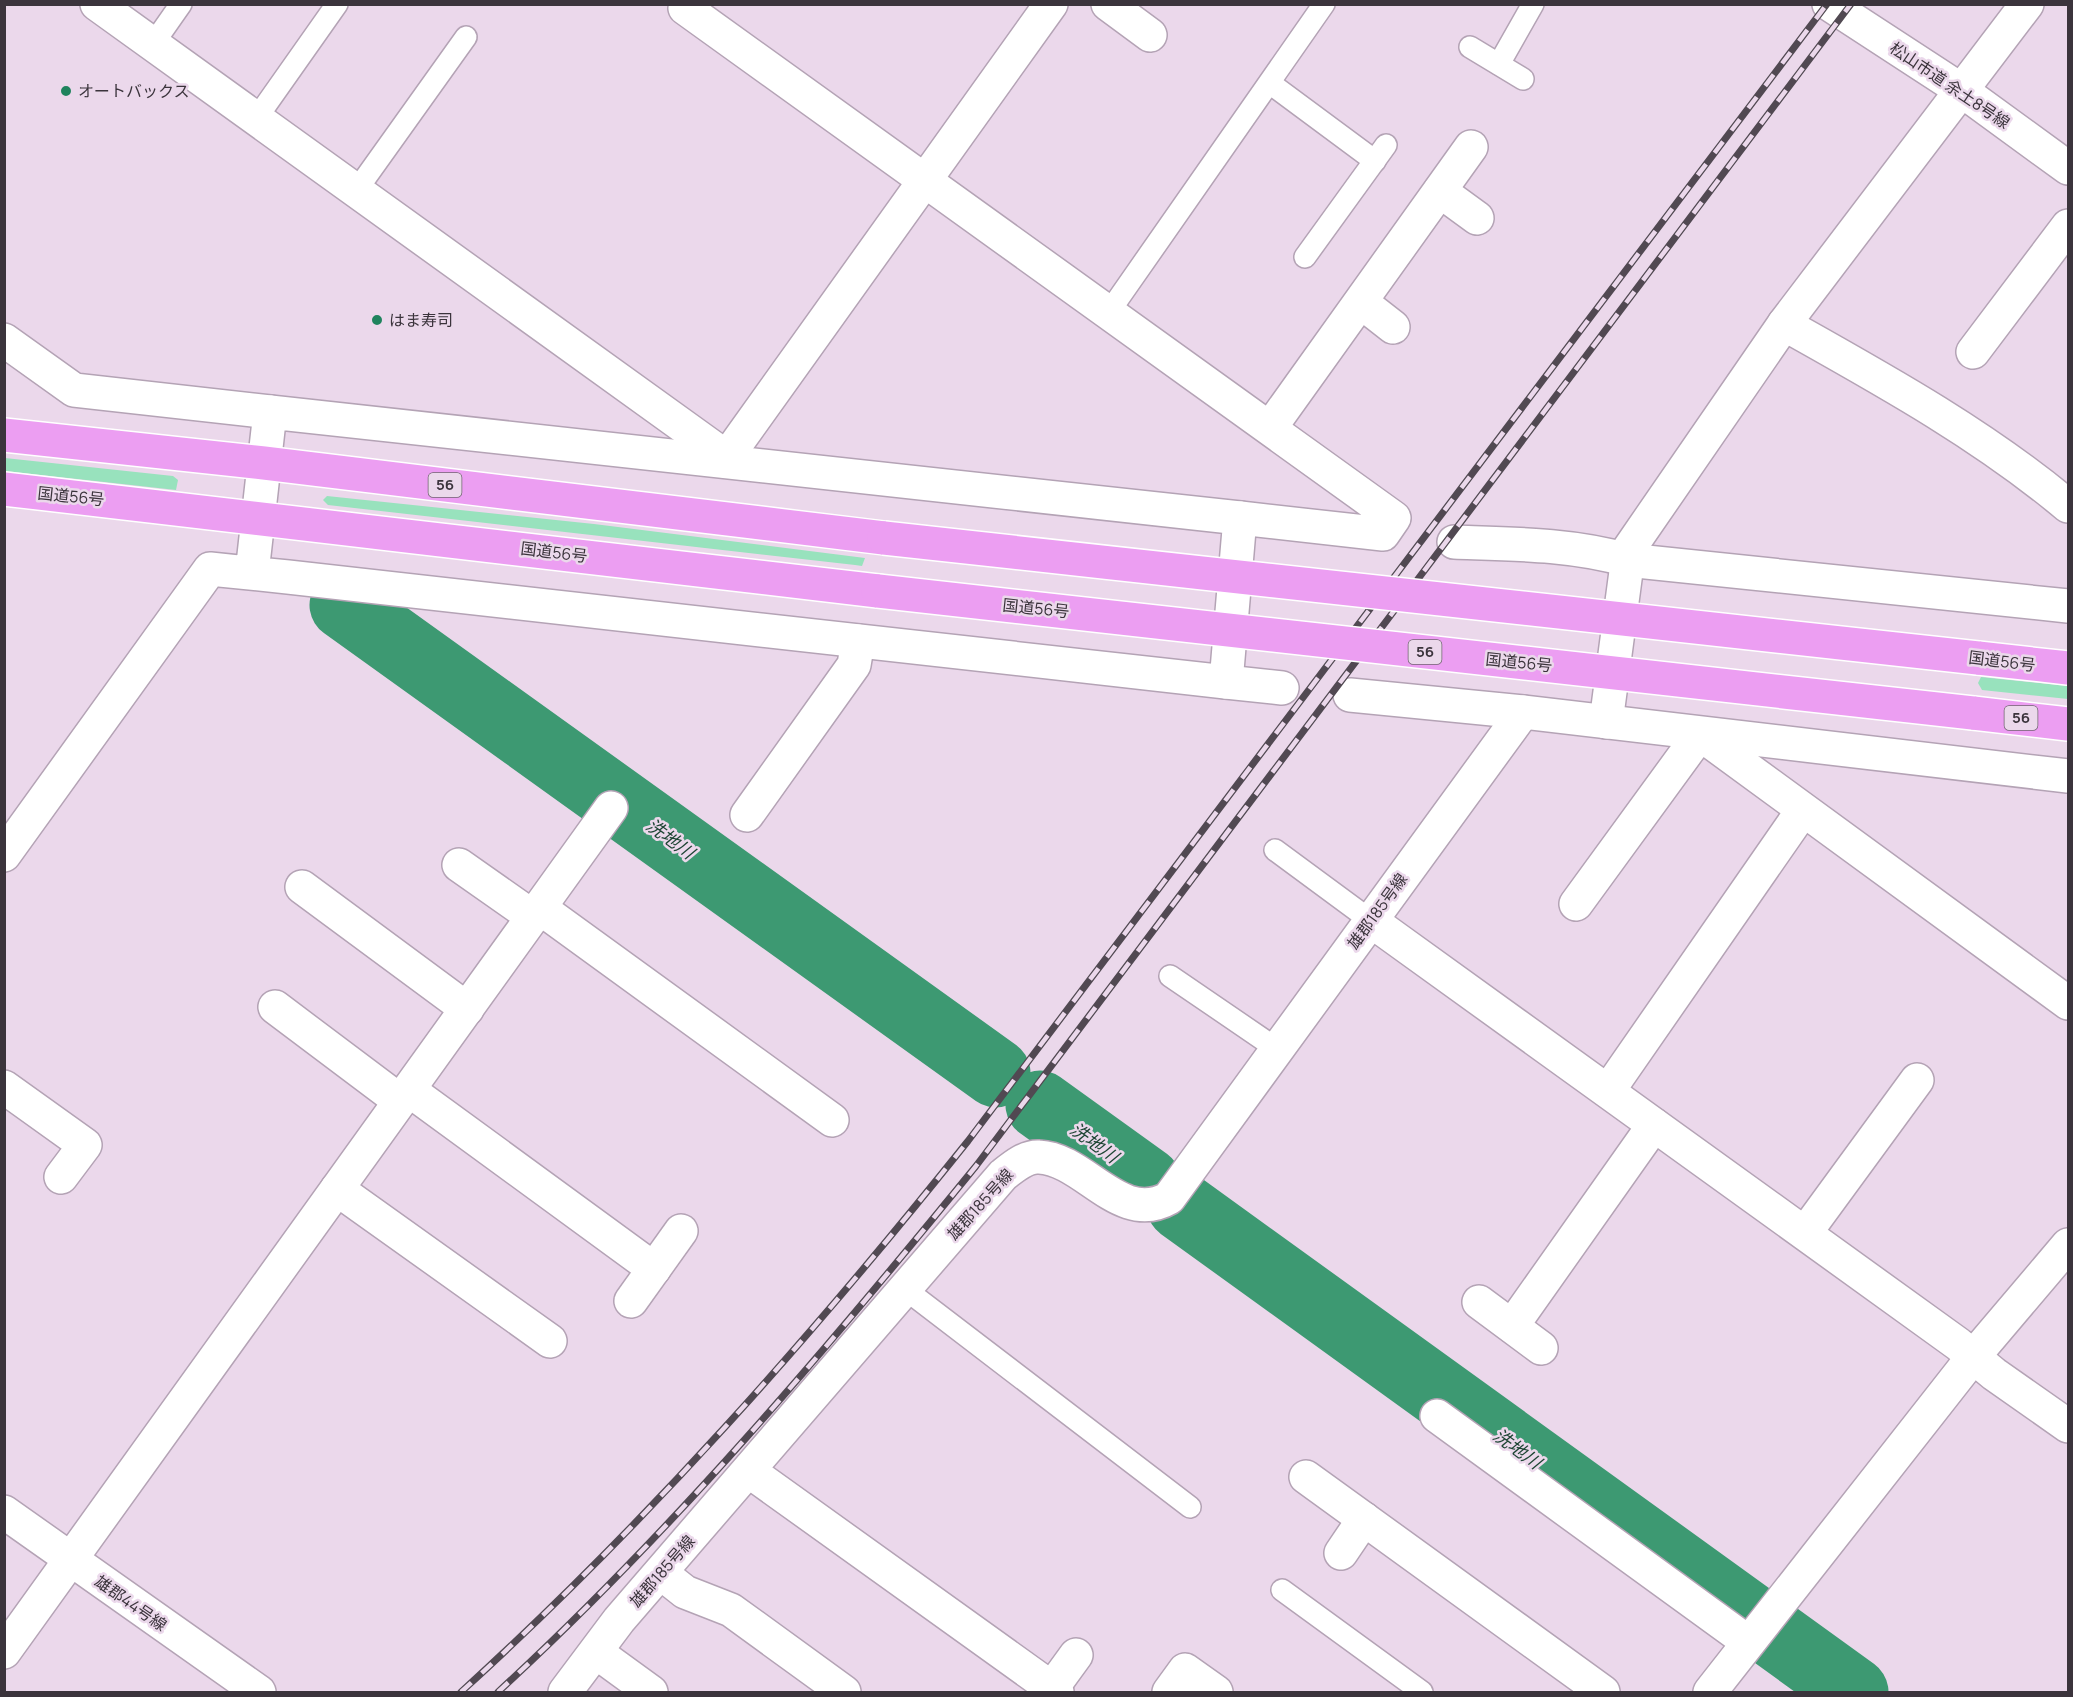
<svg xmlns="http://www.w3.org/2000/svg" width="2073" height="1697" font-family="Manrope,'Noto Sans JP',sans-serif">
	<rect width="100%" height="100%" fill="#ebd8eb"/>
	<g fill="#98e2bd">
		<polygon points="5,458 173,476 178,480 176,490 5,471"/>
		<polygon points="327,496 594,524 865,558 862,566 855,565 328,505 323,500"/>
		<polygon points="1981,677 2068,686 2068,699 1982,690 1978,683"/>
	</g>
	<g fill="none" stroke-linecap="round" stroke-linejoin="round">
		<g stroke="#3d9972" stroke-width="69">
			<polyline points="344,605 996,1073"/>
			<polyline points="1040,1105 1147,1182"/>
			<polyline points="1181,1206 1854,1692"/>
		</g>
		<g stroke="#b4a3b5" stroke-width="24">
			<g id="service">
				<polyline points="153,44 181,4"/>
				<polyline points="1470,47 1523,79"/>
				<polyline points="1499,64 1533,4"/>
				<polyline points="1271,84 1375,161"/>
				<polyline points="256,119 337,4"/>
				<polyline points="356,191 466,37"/>
				<polyline points="1305,257 1386,145"/>
				<polyline points="1109,312 1324,4"/>
				<polyline points="1275,850 1370,920"/>
				<polyline points="1170,976 1277,1049"/>
				<polyline points="905,1289 1190,1507"/>
				<polyline points="1282,1590 1422,1692"/>
			</g>
		</g>
		<g stroke="#b4a3b5" stroke-width="36">
			<g id="minor">
				<polyline points="97,4 726,457"/>
				<polyline points="687,4 685,8 1394,518 1383,534 1240,518"/>
				<polyline points="1108,4 1150,35"/>
				<polyline points="1829,4 1961,90 2068,168"/>
				<polyline points="1440,191 1477,218"/>
				<polyline points="1361,302 1393,327"/>
				<path d="M1784,324c98,55 198,110 284,182"/>
				<polyline points="4,340 74,390 270,412"/>
				<polyline points="1973,352 2068,226"/>
				<polyline points="1270,428 1471,147"/>
				<polyline points="724,461 1051,4"/>
				<path d="M1454,542c57,2 118,2 173,18l441,46"/>
				<polyline points="1226,682 1282,688"/>
				<polyline points="1350,695 1523,712 2068,776"/>
				<polyline points="1606,722 1629,549 1784,324 2027,4"/>
				<polyline points="747,815 854,665 858,641"/>
				<polyline points="4,855 210,569 288,577 1226,682 1240,518 270,412 252,573"/>
				<polyline points="459,865 533,917"/>
				<polyline points="302,887 467,1009"/>
				<polyline points="1576,904 1700,734 2068,1003"/>
				<polyline points="540,908 832,1120"/>
				<polyline points="1370,920 1958,1344 1994,1374 2068,1426"/>
				<polyline points="275,1007 400,1101"/>
				<polyline points="4,1087 85,1145 61,1177"/>
				<polyline points="409,1090 654,1269"/>
				<polyline points="1608,1091 1803,810"/>
				<polyline points="337,1189 550,1341"/>
				<polyline points="1805,1233 1917,1080"/>
				<polyline points="631,1301 681,1231"/>
				<polyline points="1479,1302 1541,1348"/>
				<polyline points="1512,1326 1654,1125"/>
				<polyline points="1437,1416 1748,1642"/>
				<polyline points="749,1471 1057,1692"/>
				<polyline points="1306,1477 1603,1692"/>
				<polyline points="4,1512 259,1692"/>
				<polyline points="1341,1553 1364,1519"/>
				<polyline points="661,1573 685,1592 731,1610 844,1692"/>
				<polyline points="4,1652 611,808"/>
				<polyline points="596,1652 651,1692"/>
				<polyline points="1052,1688 1076,1655"/>
				<path d="M565,1692l54,-72 384,-445c10,-8 23,-19 36,-18 46,2 81,69 130,41l354,-486"/>
				<polyline points="1169,1692 1185,1670 1216,1692"/>
				<polyline points="1710,1692 1973,1357 2068,1245"/>
			</g>
		</g>
		<g stroke="#fff" stroke-width="36">
			<g id="trunk">
				<polyline points="4,435 264,463 884,538"/>
				<polyline points="4,489 878,591"/>
				<polyline points="1978,658 2068,668"/>
				<polyline points="1973,713 2068,724"/>
			</g>
		</g>
		<use href="#service" stroke="#fff" stroke-width="21"/>
		<use href="#minor" stroke="#fff" stroke-width="33"/>
		<use href="#trunk" stroke="#ec9ef2" stroke-width="33"/>
		<g stroke="#514952" stroke-width="7">
			<g id="rail">
				<path d="M461,1692c185,-168 351,-356 507,-551l859,-1137"/>
				<path d="M498,1692c174,-160 329,-343 478,-526l875,-1162"/>
			</g>
		</g>
		<use href="#rail" stroke="#ebd8eb" stroke-width="4.5" stroke-dasharray="14" stroke-linecap="butt"/>
		<g stroke="#fff" stroke-width="36" stroke-linecap="butt">
			<g id="trunk-bridge">
				<polyline points="884,538 1978,658"/>
				<polyline points="878,591 1973,713"/>
			</g>
		</g>
		<use href="#trunk-bridge" stroke="#ec9ef2" stroke-width="33"/>
	</g>
	<g fill="#1f835d" stroke="#ebd8eb" stroke-width="2">
		<circle cx="66" cy="91" r="6"/>
		<circle cx="377" cy="320" r="6"/>
	</g>
	<g text-anchor="middle" stroke-width="5" stroke-linejoin="round" paint-order="stroke">
		<g fill="#ebd8eb" stroke="#706570" stroke-width="1.5">
			<rect x="428.5" y="473" width="33" height="24" rx="4.5"/>
			<rect x="1408.5" y="640" width="33" height="24" rx="4.5"/>
			<rect x="2004.5" y="706" width="33" height="24" rx="4.5"/>
		</g>
		<g font-size="15" font-weight="bold" fill="#3b343c">
			<text x="445" y="490">56</text>
			<text x="1425" y="657">56</text>
			<text x="2021" y="723">56</text>
		</g>
		<g font-size="16" fill="#3b343c" stroke="#ebd8eb">
			<text transform="translate(1950 85) rotate(34)" y="6">松山市道 余土8号線</text>
			<text transform="translate(71 496) rotate(6)" y="6">国道56号</text>
			<text transform="translate(554 552) rotate(7)" y="6">国道56号</text>
			<text transform="translate(1036 608) rotate(6)" y="6">国道56号</text>
			<text transform="translate(2002 661) rotate(7)" y="6">国道56号</text>
			<text transform="translate(1519 662) rotate(6)" y="6">国道56号</text>
			<text transform="translate(1377 911) rotate(-54)" y="6">雄郡185号線</text>
			<text transform="translate(980 1204) rotate(-48)" y="6">雄郡185号線</text>
			<text transform="translate(662 1571) rotate(-49)" y="6">雄郡185号線</text>
			<text transform="translate(131 1603) rotate(35)" y="6">雄郡44号線</text>
		</g>
		<g font-size="16" fill="#3b343c" stroke="#ebd8eb" text-anchor="start">
			<text x="78" y="97">オートバックス</text>
			<text x="389" y="326">はま寿司</text>
		</g>
		<g font-size="18" font-style="italic" fill="#1e4534" stroke="#ebd8eb">
			<text transform="translate(670 839) rotate(36)" y="6">洗地川</text>
			<text transform="translate(1094 1143) rotate(36)" y="6">洗地川</text>
			<text transform="translate(1517 1449) rotate(36)" y="6">洗地川</text>
		</g>
	</g>
	<rect width="2073" height="1697" fill="none" stroke="#3b343c" stroke-width="12"/>
</svg>
